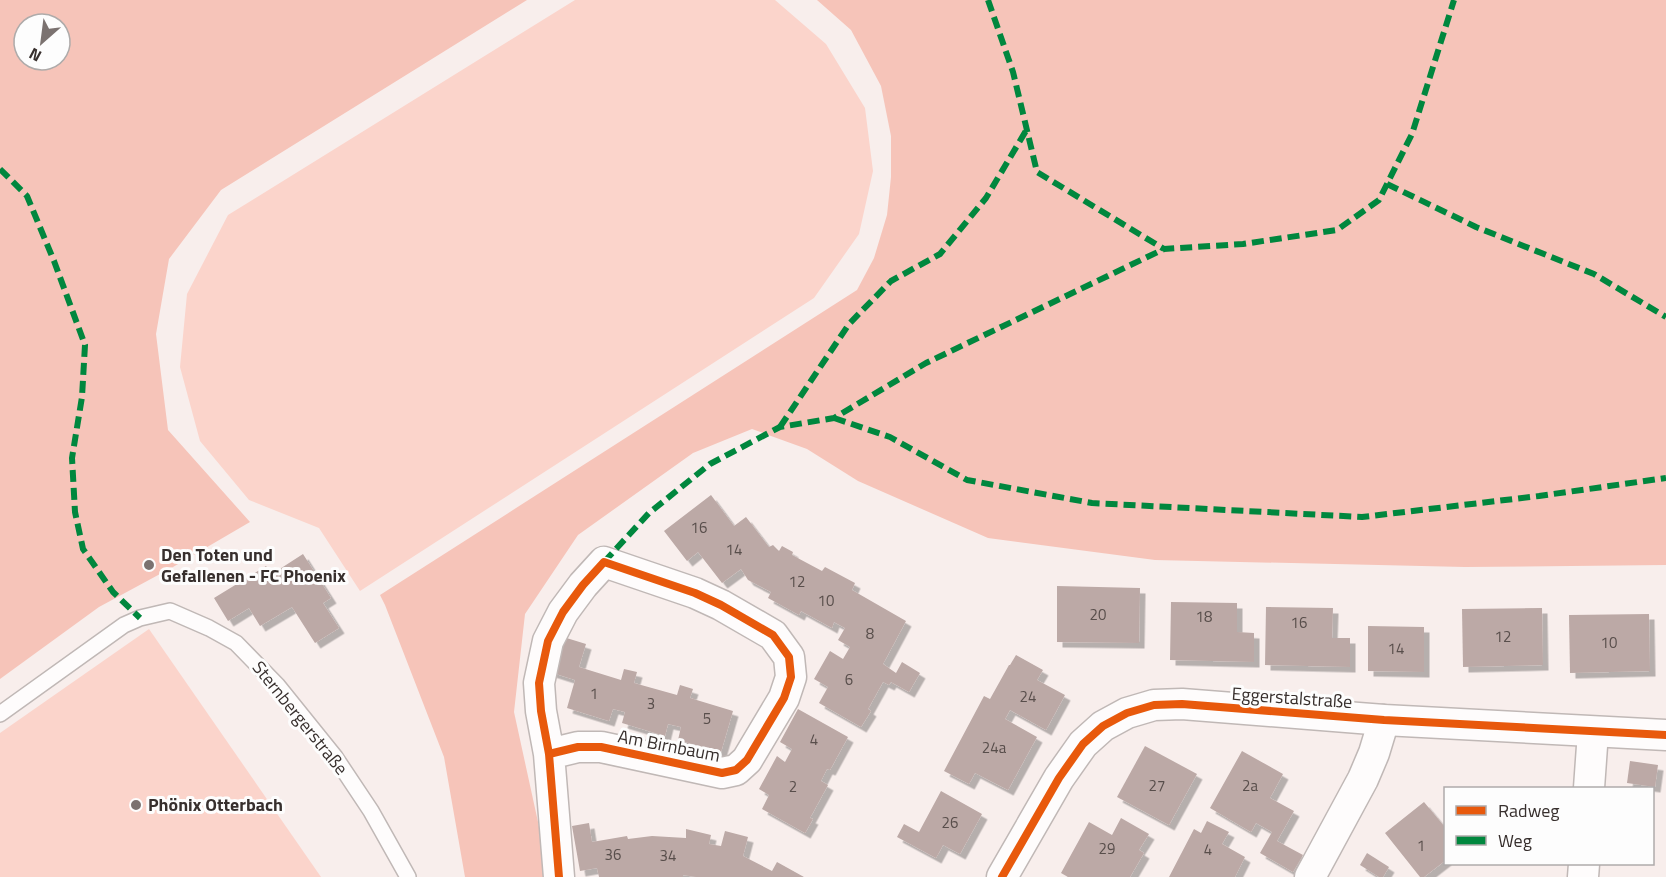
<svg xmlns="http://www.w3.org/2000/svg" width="1666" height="877" font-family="'Titillium Web',sans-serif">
	<defs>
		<filter id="shadow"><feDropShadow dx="5.5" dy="5.5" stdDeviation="0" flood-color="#0004"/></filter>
	</defs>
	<rect width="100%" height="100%" fill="#f8eeec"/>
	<g fill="#fbd4cb">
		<polygon points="575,0 775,0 826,44 865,108 873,171 859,234 814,298 360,591 319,528 249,500 200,441 180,367 187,294 228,215"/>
		<polygon points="149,629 321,877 0,877 0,733"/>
	</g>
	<g fill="#f6c4b9" fill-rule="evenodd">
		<path d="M0,0h527l-306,190 -52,69 -13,75 12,96 82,92 -77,45 -74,40 -99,72zM24,24h36v36h-36z"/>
		<polygon points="817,0 1666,0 1666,565 1465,567 1155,560 988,538 858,481 807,449 752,429 693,453 578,535 525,614 514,712 550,877 465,877 444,757 385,605 380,595 857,290 874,258 887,215 891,177 891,136 881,86 851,30"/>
	</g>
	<g fill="#bca9a6" filter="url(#shadow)">
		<polygon points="711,495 734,526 746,517 769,547 773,545 779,551 782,546 793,552 792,555 822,571 825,567 855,583 852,590 906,621 883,664 896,673 902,662 920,673 909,692 891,682 889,685 883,682 868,709 871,711 861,727 819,703 828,687 814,679 830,651 843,659 850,647 838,640 845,628 834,622 832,628 801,611 799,615 768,598 771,592 748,580 741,569 722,583 698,552 687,561 664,531"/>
		<polygon points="303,554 331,598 323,603 339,628 315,643 292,607 260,626 249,608 228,621 214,598 266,566 272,574"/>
		<polygon points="1057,586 1140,588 1139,643 1057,642"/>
		<polygon points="1171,602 1237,603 1237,632 1254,633 1254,662 1170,660"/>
		<polygon points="1266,607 1333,608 1332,638 1350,638 1350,667 1265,665"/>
		<polygon points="1542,608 1543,665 1463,667 1462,609"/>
		<polygon points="1649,614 1650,671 1570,673 1569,615"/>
		<polygon points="1368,626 1424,627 1424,672 1368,671"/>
		<polygon points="560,636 586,644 579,667 621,680 624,669 637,672 634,683 677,695 680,685 693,689 690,698 733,711 721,752 678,740 681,727 668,724 665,736 622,723 625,712 613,709 609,721 567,708 575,680 550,672"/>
		<polygon points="1016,655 1043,670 1037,680 1065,695 1046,730 1010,710 1005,719 1037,737 1008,790 975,773 969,784 944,771 984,696 990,699 1009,665 1010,665"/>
		<polygon points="798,709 848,737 830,770 827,769 821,781 828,785 810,818 813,819 805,833 762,809 769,795 759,789 777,756 785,762 792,749 780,742"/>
		<polygon points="1145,746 1197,774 1169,825 1117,797"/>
		<polygon points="1242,751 1283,774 1270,798 1294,811 1277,841 1303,855 1293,872 1260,853 1272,832 1256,823 1251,832 1210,808"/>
		<polygon points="1630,761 1658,765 1655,787 1627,783"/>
		<polygon points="941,791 982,814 960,854 943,845 936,858 897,837 904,824 919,832"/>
		<polygon points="1424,802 1444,826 1446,824 1446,860 1424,877 1420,877 1385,833"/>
		<polygon points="1121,818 1149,834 1139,850 1144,853 1130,877 1068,877 1061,873 1089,822 1112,835"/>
		<polygon points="1207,821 1229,832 1222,844 1245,857 1235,877 1169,877 1194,829 1201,833"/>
		<polygon points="589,823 592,842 627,836 628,839 652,836 686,838 686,829 711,835 709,844 721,846 725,831 748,837 743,856 772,871 777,862 804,877 696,877 683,875 683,877 599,877 597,868 580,871 572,826"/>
		<polygon points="1367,853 1389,867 1383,877 1379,877 1360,865"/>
	</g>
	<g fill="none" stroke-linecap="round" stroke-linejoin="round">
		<g stroke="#c0b8b6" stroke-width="18">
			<polyline id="lane" points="0,714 124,625 140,618 170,611 209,628 236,643 277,685 335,757 371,811 408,877"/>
		</g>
		<g stroke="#c0b8b6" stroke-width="33">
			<g id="street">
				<polyline points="549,754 578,747 601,747 722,773 736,770 747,760 784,698 791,677 789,657 773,635 721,605 695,593 604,562 583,585 563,612 548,641 539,683 541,711 549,754 559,877"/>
				<polyline points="1589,788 1593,732"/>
				<polyline points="1002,877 1059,778 1083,744 1103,726 1127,713 1154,705 1182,704 1384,720 1666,735"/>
				<polyline points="1310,877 1363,779 1374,753 1384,720"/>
				<polyline points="1583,877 1584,864"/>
			</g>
		</g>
		<use href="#lane" stroke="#fefcfc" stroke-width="15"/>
		<use href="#street" stroke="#fefcfc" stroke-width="30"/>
		<g stroke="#00873e" stroke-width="6" stroke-dasharray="12 6" stroke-linecap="butt">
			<polyline points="988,0 1013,72 1037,172 1164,249"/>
			<polyline points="0,169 27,196 54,261 85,345 82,397 72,458 75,512 83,549 113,592 140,618"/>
			<polyline points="1387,184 1476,227 1594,274 1666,317"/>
			<polyline points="834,418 890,437 967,480 1092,503 1362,517 1539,496 1666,478"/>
			<polyline points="780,427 849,324 891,281 940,254 986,198 1027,129"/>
			<polyline points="604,562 649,513 710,464 780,427 834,418 926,363 1164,249 1243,244 1337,230 1379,200 1412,134 1454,0"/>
		</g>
		<g stroke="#fdfdfd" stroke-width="11">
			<g id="cycleway">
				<polyline points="549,754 578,747 601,747 722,773 736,770 747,760 784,698 791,677 789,657 773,635 721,605 695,593 604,562 583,585 563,612 548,641 539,683 541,711 549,754 559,877"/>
				<polyline points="1002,877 1059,778 1083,744 1103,726 1127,713 1154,705 1182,704 1384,720 1666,735"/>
			</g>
		</g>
		<use href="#cycleway" stroke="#e8590c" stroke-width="8"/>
	</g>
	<g fill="#7b7270" stroke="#fdfdfd" stroke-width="2">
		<circle cx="149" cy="565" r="6"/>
		<circle cx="136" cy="805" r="6"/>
	</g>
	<g text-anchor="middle" stroke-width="6" stroke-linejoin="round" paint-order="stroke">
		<g font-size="15" fill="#584e4b">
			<text x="699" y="533">16</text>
			<text x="734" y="555">14</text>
			<text x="797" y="587">12</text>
			<text x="826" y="606">10</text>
			<text x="1098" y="620">20</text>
			<text x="1204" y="622">18</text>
			<text x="1299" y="628">16</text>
			<text x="870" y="639">8</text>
			<text x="1503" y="642">12</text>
			<text x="1609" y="648">10</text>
			<text x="1396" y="654">14</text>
			<text x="849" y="685">6</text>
			<text x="594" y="699">1</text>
			<text x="1028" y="702">24</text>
			<text x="651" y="709">3</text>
			<text x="707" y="724">5</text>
			<text x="814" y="745">4</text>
			<text x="994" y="753">24a</text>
			<text x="1157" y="791">27</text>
			<text x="1250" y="791">2a</text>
			<text x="793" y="792">2</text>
			<text x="950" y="828">26</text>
			<text x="1421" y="851">1</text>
			<text x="1107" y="854">29</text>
			<text x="1208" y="855">4</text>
			<text x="613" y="860">36</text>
			<text x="668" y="861">34</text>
		</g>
		<g font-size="18" font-weight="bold" fill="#372f2d" stroke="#fdfdfd" text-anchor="start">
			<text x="161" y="561">Den Toten und<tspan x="161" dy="21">Gefallenen - FC Phoenix</tspan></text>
			<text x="148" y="811">Phönix Otterbach</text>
		</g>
		<g font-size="18" fill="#372f2d" stroke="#fdfdfd">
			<text transform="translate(1292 698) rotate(4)" y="6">Eggerstalstraße</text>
			<text transform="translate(300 718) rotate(51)" y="6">Sternbergerstraße</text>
			<text transform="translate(669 746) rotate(11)" y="6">Am Birnbaum</text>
		</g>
	</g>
	<rect x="1444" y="787" width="210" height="78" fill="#fdfdfd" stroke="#aeabaa" stroke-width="1.5"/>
	<rect x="1456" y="806" width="30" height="9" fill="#e8590c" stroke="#aeabaa" stroke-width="1.5"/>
	<text x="1498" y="817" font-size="18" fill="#372f2d">Radweg</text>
	<rect x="1456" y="836" width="30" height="9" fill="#00873e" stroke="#aeabaa" stroke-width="1.5"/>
	<text x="1498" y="847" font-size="18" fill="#372f2d">Weg</text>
	<g transform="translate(42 42) rotate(208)"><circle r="28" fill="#fdfdfd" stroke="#aeabaa" stroke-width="1.5"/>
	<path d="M0-4.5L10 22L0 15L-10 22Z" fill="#7b7270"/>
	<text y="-9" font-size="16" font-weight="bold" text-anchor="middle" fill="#372f2d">N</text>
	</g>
</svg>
